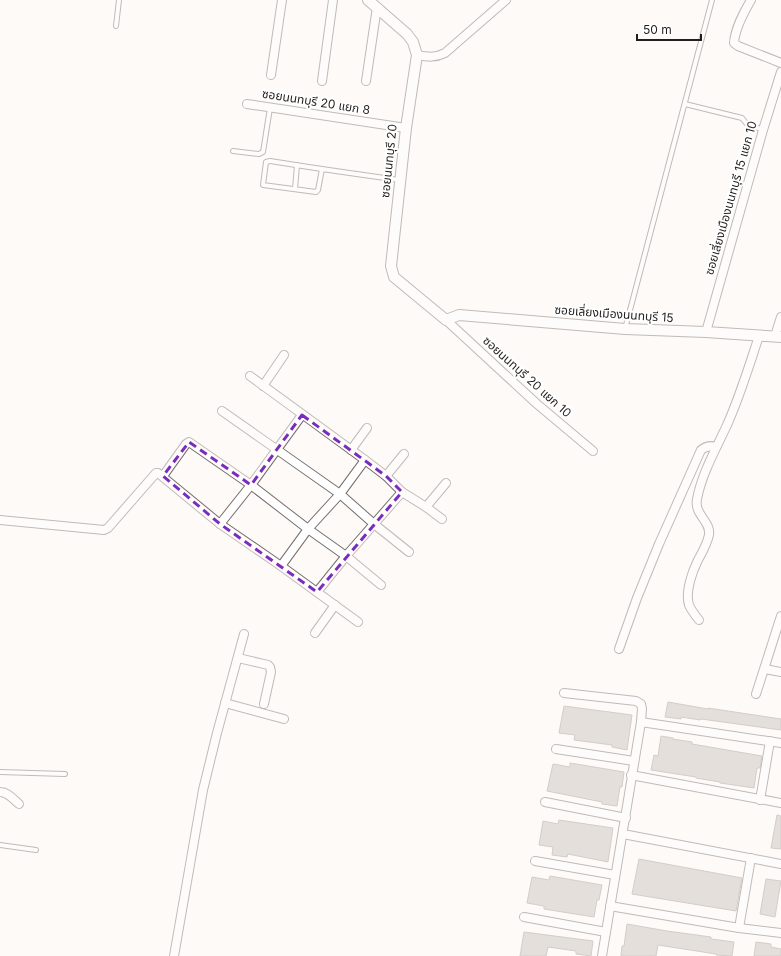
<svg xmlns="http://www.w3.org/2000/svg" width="781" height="956" font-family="Inter,'Noto Sans Thai',sans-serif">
	<rect width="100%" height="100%" fill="#fefaf8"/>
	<g fill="#c8bfba" stroke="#a09793">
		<polygon points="668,702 708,709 708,708 781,719 781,730 701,719 700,720 681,717 681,719 665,717"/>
		<polygon points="564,706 632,715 627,750 612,747 612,745 574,740 575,735 559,733"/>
		<polygon points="661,736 673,738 673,739 692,742 692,744 762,756 760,768 757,768 754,788 720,783 720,782 696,778 696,777 651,770 654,755 658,756"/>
		<polygon points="570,763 624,772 622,787 620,787 617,806 602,804 602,802 547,791 553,764 570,767"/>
		<polygon points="777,815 781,816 781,849 771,848"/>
		<polygon points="559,820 613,828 608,862 568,854 567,857 552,855 553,847 539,845 543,821 558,824"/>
		<polygon points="639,859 742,878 736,911 632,894"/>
		<polygon points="550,876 602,885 599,900 597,900 594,917 544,909 544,906 527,903 532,877 549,880"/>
		<polygon points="766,879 781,881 775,917 760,914"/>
		<polygon points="627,924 667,931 711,937 711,939 734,942 732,956 716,955 716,954 658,945 656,956 621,956 622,946 624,946"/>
		<polygon points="524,932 593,941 591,956 576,954 576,951 548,947 546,956 520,956"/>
		<polygon points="756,942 771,944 771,947 781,949 781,956 754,956"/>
	</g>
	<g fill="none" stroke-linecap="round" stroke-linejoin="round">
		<g stroke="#766e6a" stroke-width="6">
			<g id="service">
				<polyline points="116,26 119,0"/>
				<polyline points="685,104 742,118 746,123 763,130"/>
				<polyline points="233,151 259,154 263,152 270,108"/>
				<path d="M322,169l-4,21 -2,2 -53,-7 3,-23 4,-1c43,7 86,13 129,19"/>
				<polyline points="295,189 297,165"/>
				<polyline points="625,329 712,0"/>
				<polyline points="0,772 65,774"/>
				<polyline points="0,845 36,850"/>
			</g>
		</g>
		<g stroke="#766e6a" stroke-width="10">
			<g id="minor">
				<path d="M751,0c-7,12 -16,28 -17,43l4,3 43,17"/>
				<path d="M417,55c11,2 18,3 28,-2l61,-53"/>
				<polyline points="271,75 282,0"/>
				<polyline points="322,81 333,0"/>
				<polyline points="366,81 377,7"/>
				<polyline points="247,104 406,128"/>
				<polyline points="446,320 537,404 593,451"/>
				<polyline points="706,332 763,130 781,72"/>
				<polyline points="775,336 781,317"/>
				<polyline points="250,376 365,460 386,476 402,492 426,507 442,519"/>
				<polyline points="263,386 284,355"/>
				<polyline points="222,411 340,494 374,524 409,552"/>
				<polyline points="351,450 367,428"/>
				<polyline points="163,476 186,444 189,442 251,485 308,529 346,556 381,585"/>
				<polyline points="386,476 404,454"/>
				<polyline points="426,507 446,483"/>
				<polyline points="0,520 104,530 108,528 156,473 158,473 220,524 281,566 358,622"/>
				<polyline points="220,524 251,485 302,415"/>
				<polyline points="281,566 308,529 340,494 365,460"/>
				<polyline points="317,592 346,556 402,492"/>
				<path d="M699,620c-4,-5 -8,-10 -10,-15 -4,-13 3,-33 9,-45 4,-7 9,-16 11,-25 2,-14 -15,-20 -12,-36 5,-26 19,-50 30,-74 13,-29 22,-59 32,-89"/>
				<polyline points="315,633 335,605"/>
				<path d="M619,649l18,-51 22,-54 42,-94c5,-4 9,-5 15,-3"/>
				<polyline points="238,658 268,665 270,667 271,672 264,704"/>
				<polyline points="765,669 781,672"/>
				<polyline points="564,693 636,701 641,704 642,709 641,722 602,956"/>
				<polyline points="756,694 781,616"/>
				<polyline points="225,703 284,719"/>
				<polyline points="641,722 781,743"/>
				<polyline points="556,749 634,761"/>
				<polyline points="631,775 781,803"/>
				<path d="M0,792c8,0 13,7 19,12"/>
				<polyline points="760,800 770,741"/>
				<polyline points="545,802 626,818"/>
				<polyline points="623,834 781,864"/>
				<polyline points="535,861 615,875"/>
				<polyline points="610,906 739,928 781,933"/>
				<polyline points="524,917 606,932"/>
				<polyline points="739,928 751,858"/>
				<polyline points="174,956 203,790 217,733 244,634"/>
			</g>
		</g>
		<g stroke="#766e6a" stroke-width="12">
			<polyline id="tertiary" points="368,0 407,34 413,42 417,55 406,128 391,266 394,277 446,320 459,315 625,329 706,332 781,337"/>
		</g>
		<use href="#service" stroke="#fff" stroke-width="4"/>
		<use href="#minor" stroke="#fff" stroke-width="8"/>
		<use href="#tertiary" stroke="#fff" stroke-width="10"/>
	</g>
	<path d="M0 0H781V956H0ZM302,415l84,61 16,16 -85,100 -97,-68 -57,-48 26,-34 62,43z" fill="#fefaf8" fill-opacity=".55" fill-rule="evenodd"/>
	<path fill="none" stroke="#7b2cbf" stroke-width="3" stroke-dasharray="8 5" stroke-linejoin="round" d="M302,415l84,61 16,16 -85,100 -97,-68 -57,-48 26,-34 62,43z"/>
	<g text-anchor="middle" stroke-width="4" stroke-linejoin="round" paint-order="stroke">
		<g font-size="12" fill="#221e1d" stroke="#fff">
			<text transform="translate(316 102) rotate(9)" y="4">ซอยนนทบุรี 20 แยก 8</text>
			<text transform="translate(389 161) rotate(-84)" y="4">ซอยนนทบุรี 20</text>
			<text transform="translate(731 198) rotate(-74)" y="4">ซอยเลี่ยงเมืองนนทบุรี 15 แยก 10</text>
			<text transform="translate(614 314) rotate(4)" y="4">ซอยเลี่ยงเมืองนนทบุรี 15</text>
			<text transform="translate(527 377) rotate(42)" y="4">ซอยนนทบุรี 20 แยก 10</text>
		</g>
	</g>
	<path d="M637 34v6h64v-6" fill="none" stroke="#221e1d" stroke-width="2"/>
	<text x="643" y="34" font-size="12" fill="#221e1d" stroke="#ffffff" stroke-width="3" paint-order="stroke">50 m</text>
</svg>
